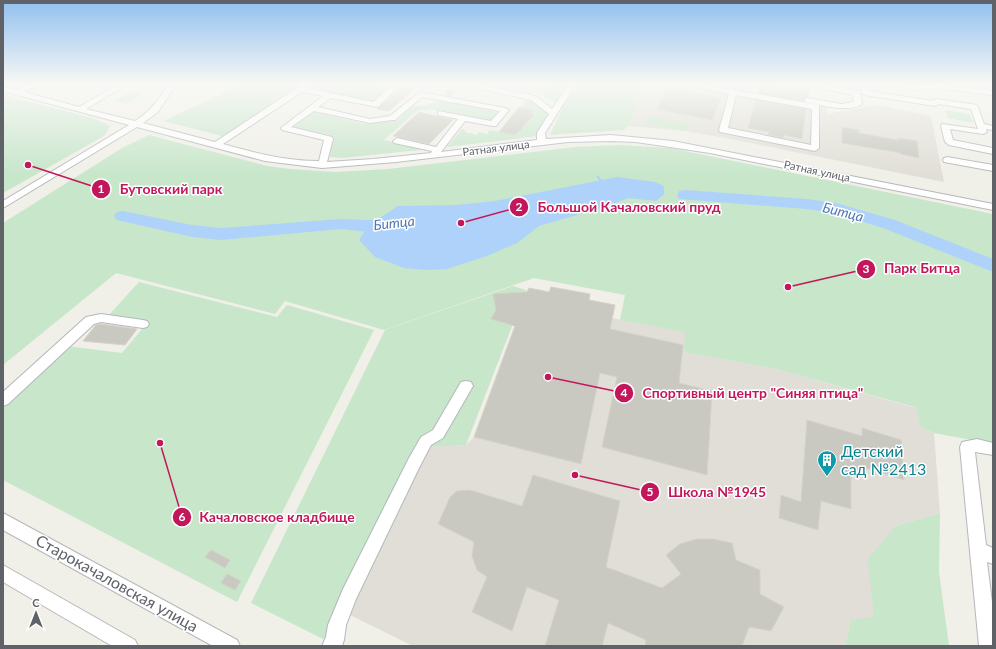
<svg xmlns="http://www.w3.org/2000/svg" width="996" height="649" font-family="Lato,sans-serif">
	<rect width="100%" height="100%" fill="#f0efe8"/>
	<g fill="#e0ded6">
		<polygon points="488,84 553,84 545,95"/>
		<polygon points="645,84 677,84 740,96 741,92 827,107 827,114 879,105 931,116 944,182 731,139 685,131 628,126"/>
		<polygon points="612,318 686,332 685,352 776,369 916,408 920,426 934,433 940,513 896,526 874,618 851,620 845,646 413,646 348,614 427,447 466,445 474,437 581,464"/>
	</g>
	<g fill="#c7e6ca">
		<polygon points="241,84 306,84 226,137 164,121"/>
		<polygon points="315,84 372,84 390,88 373,102 308,89"/>
		<polygon points="554,84 570,84 556,103 544,97"/>
		<polygon points="579,84 645,84 628,126 624,130 550,135 563,107"/>
		<polygon points="133,90 145,92 127,104 114,101"/>
		<polygon points="3,95 92,118 110,126 104,136 3,193"/>
		<polygon points="528,98 532,99 551,113 538,136 447,147 462,129 465,130 465,132 477,135 479,132 487,134 490,130 517,135 520,131 515,129 533,114 530,113 532,110 521,107"/>
		<path d="M441,101l58,11 -8,9c-19,-4 -56,-15 -74,-10l-33,29 46,9 -88,9 -12,-1 3,-20 -2,-2 -37,-8 20,-15 51,12 33,-4 15,-14h10z"/>
		<polygon points="945,110 970,114 973,123 948,118"/>
		<polygon points="650,116 689,123 686,131 646,124"/>
		<polygon points="149,135 267,166 290,169 335,172 388,169 575,147 620,145 670,148 993,214 993,444 934,433 920,426 916,408 911,406 776,369 684,352 685,332 620,320 625,295 534,278 384,330 285,301 275,314 116,273 3,365 3,223 122,148"/>
		<polygon points="139,282 277,317 287,305 374,330 237,602 3,480 3,407 66,346 122,353 147,323 108,316"/>
		<polygon points="513,286 526,290 466,445 427,447 348,614 323,639 251,603 385,330"/>
		<polygon points="940,513 939,572 949,646 845,646 851,620 874,617 868,559 896,526"/>
	</g>
	<polygon fill="#afd2fa" points="617,177 655,182 664,186 664,194 656,201 628,198 608,206 539,226 517,243 487,256 447,269 427,270 404,268 375,257 359,240 368,226 398,206 456,205 495,201"/>
	<g fill="none" stroke-linecap="round" stroke-linejoin="round">
		<polyline stroke="#afd2fa" stroke-width="2.5" points="598,177 600,180"/>
		<g fill="#afd2fa" fill-rule="evenodd">
			<polygon points="685,190 807,199 836,203 895,220 993,259 993,272 883,228 834,213 807,209 679,199 677,195 679,191"/>
			<polygon points="123,211 192,225 221,228 341,219 368,220 396,218 402,219 405,223 402,227 368,232 341,229 221,240 192,237 117,220 114,216 117,212"/>
		</g>
	</g>
	<g fill="#c9c9c2" stroke="#d5d2c7">
		<polygon points="760,84 771,84 809,91 808,96 804,97 804,101 758,93"/>
		<polygon points="403,87 414,89 389,111 377,109"/>
		<polygon points="667,88 721,98 712,120 657,109"/>
		<polygon points="756,100 806,109 802,139 784,135 783,138 768,135 769,132 748,128"/>
		<polygon points="519,107 532,110 530,113 534,114 516,135 499,132"/>
		<polygon points="419,112 453,120 429,144 393,136"/>
		<polygon points="842,127 859,130 859,133 898,140 898,138 917,141 919,158 901,154 901,153 842,143"/>
		<polygon points="551,287 590,294 589,300 615,305 610,329 683,345 679,383 712,391 707,475 602,447 617,377 600,373 581,464 474,437 515,326 491,319 496,310 493,294 527,292 529,288 549,292"/>
		<polygon points="101,324 137,329 125,345 83,341 96,325"/>
		<polygon points="807,420 862,436 862,428 901,440 904,480 866,468 851,475 851,509 821,501 818,530 779,518 781,495 801,502"/>
		<polygon points="533,475 620,501 606,567 662,588 681,574 666,555 680,544 697,539 713,539 732,543 736,560 760,570 760,594 784,607 771,631 749,627 742,646 645,646 646,640 608,623 602,646 545,646 559,600 527,587 512,631 472,612 487,577 477,570 472,556 474,542 438,524 450,497 457,491 470,490 522,506"/>
		<polygon points="211,550 230,560 225,568 205,557"/>
		<polygon points="227,574 241,581 235,590 221,583"/>
	</g>
	<g fill="none" stroke-linecap="round" stroke-linejoin="round">
		<polyline stroke="#ccccc8" stroke-width="8" stroke-dasharray="8 4" stroke-linecap="butt" points="446,95 452,89"/>
		<g stroke="#b5b7bb" stroke-width="2">
			<g id="minor">
				<path d="M29,84h10l-15,8 55,15 40,-23h9l-42,25 49,12c15,-9 24,-22 34,-37h7l-18,28 -15,11 72,19 88,-58h8l-4,4 66,14 21,-18h8l-24,23 -47,-9 -13,9 52,12 20,-3 30,-24 85,16 4,2 -13,16h-3l-28,-5 -24,31 96,-12v-7l12,-19 -18,-14 -72,-16h16l61,12 16,13 17,-25h7l-31,49 1,6 65,-4 62,6 320,63v6l-283,-57 -74,-11 -25,-1 -43,1 -172,20 -74,6 -57,-7 -128,-34 -134,81v-7l126,-76 -126,-34v-4l13,3zM302,92l21,4 -42,32 1,2 42,10 -5,21c-33,0 -64,-8 -96,-17zM422,97l78,14 -9,10 -53,-10v4l20,4 -22,28 -39,-9 -4,3 1,2 38,8 -1,2 -57,6 -47,3 6,-23 -1,-2 -41,-10 23,-16 56,12 22,-3h3z"/>
				<polygon points="89,84 96,84 93,86"/>
				<path d="M683,84h18l118,21v43l-4,3 -95,-19 -1,-2 10,-36zM736,95l76,14 -1,36 -83,-17z"/>
				<path d="M800,84h18l42,7 2,13c-11,9 -43,1 -57,-2v-4h3l33,6 13,-2 -1,-7z"/>
				<polygon points="862,84 870,84 869,91 932,101 936,99 977,105 984,124 993,126 993,130 986,129 987,132 983,134 950,129 953,140 993,148 993,154 949,145 945,142 941,126 942,124 978,129 971,109 939,104 935,106 865,95 861,93"/>
				<polygon points="889,84 917,86 937,84 993,91 993,95 932,88 917,90"/>
				<polygon points="947,157 993,165 993,171 944,162 943,160 944,158"/>
				<polygon points="101,314 143,320 147,321 149,324 147,327 143,328 101,322 94,324 8,404 3,406 3,392 86,317"/>
				<polygon points="466,381 471,382 473,386 443,438 431,445 419,468 356,599 346,625 344,640 342,646 322,646 326,637 328,625 343,589 409,458 421,437 433,430 461,382"/>
				<polygon points="977,439 993,443 993,455 975,452 986,545 993,548 993,564 987,562 993,610 993,646 979,646 960,447 962,442"/>
				<polygon points="3,513 237,640 240,646 213,646 3,530"/>
				<polygon points="3,565 135,640 138,646 112,646 3,582"/>
			</g>
		</g>
		<use href="#minor" fill="#fff" fill-rule="evenodd"/>
	</g>
	<linearGradient id="sky" x2="0" y2="1"><stop stop-color="#91c0ef"/><stop offset="0.48" stop-color="#f8f8f5"/><stop offset="1" stop-color="#f8f8f5" stop-opacity="0"/></linearGradient>
	<rect width="996" height="175" fill="url(#sky)"/>
	<defs>
		<g id="building-pin" transform="scale(1)"><path d="M0 17L-7.5 6A9.5 9.5 0 1 1 7.5 6Z" fill="#0f9aa8" stroke="#fff"/><path d="M-4-6H4V6H1V3H-1V6H-4ZM-2.5-4.3h1.7v1.8h-1.7ZM.8-4.3h1.7v1.8H.8ZM-2.5-1h1.7V.8h-1.7ZM.8-1h1.7V.8H.8Z" fill="#fff"/></g>
	</defs>
	<g fill-rule="evenodd">
		<use href="#building-pin" x="827" y="460"/>
	</g>
	<g text-anchor="middle" stroke-width="3" stroke-linejoin="round" paint-order="stroke">
		<g font-size="11" fill="#5f6267" stroke="#fff">
			<text transform="translate(496 148) rotate(-7)" y="4">Ратная улица</text>
			<text transform="translate(817 171) rotate(12)" y="4">Ратная улица</text>
		</g>
		<g font-size="14" font-style="italic" fill="#4e77b5" stroke="#fff">
			<text transform="translate(843 212) rotate(14)" y="5">Битца</text>
			<text transform="translate(394 223) rotate(-6)" y="5">Битца</text>
		</g>
		<g font-size="16" fill="#0d838f" stroke="#fff" text-anchor="start">
			<text x="841" y="457">Детский<tspan x="841" dy="18">сад №2413</tspan></text>
		</g>
		<g font-size="16" fill="#5f6267" stroke="#fff">
			<text transform="translate(117 583) rotate(29)" y="6">Старокачаловская улица</text>
		</g>
	</g>
	<path fill="none" stroke="#c2185b" stroke-width="1.5" d="M28 165L101 189M461 223L519 207M788 287L866 269M548 377L624 393M575 475L650 492M160 443L182 517"/>
	<g fill="#c2185b" stroke="#fff" stroke-width="1.5">
		<circle cx="28" cy="165" r="4"/>
		<circle cx="461" cy="223" r="4"/>
		<circle cx="788" cy="287" r="4"/>
		<circle cx="548" cy="377" r="4"/>
		<circle cx="575" cy="475" r="4"/>
		<circle cx="160" cy="443" r="4"/>
		<circle cx="101" cy="189" r="10"/>
		<circle cx="519" cy="207" r="10"/>
		<circle cx="866" cy="269" r="10"/>
		<circle cx="624" cy="393" r="10"/>
		<circle cx="650" cy="492" r="10"/>
		<circle cx="182" cy="517" r="10"/>
	</g>
	<g font-size="12" text-anchor="middle" font-weight="bold" fill="#fff">
		<text x="101" y="193">1</text>
		<text x="519" y="211">2</text>
		<text x="866" y="273">3</text>
		<text x="624" y="397">4</text>
		<text x="650" y="496">5</text>
		<text x="182" y="521">6</text>
	</g>
	<g font-size="14" text-anchor="middle" font-weight="bold" fill="#c2185b" stroke="#fff" stroke-width="3" stroke-linejoin="round" paint-order="stroke">
		<text x="171" y="194">Бутовский парк</text>
		<text x="629" y="212">Большой Качаловский пруд</text>
		<text x="922" y="273">Парк Битца</text>
		<text x="753" y="398">Спортивный центр "Синяя птица"</text>
		<text x="717" y="497">Школа №1945</text>
		<text x="277" y="522">Качаловское кладбище</text>
	</g>
	<rect width="996" height="649" fill="none" stroke="#5f6267" stroke-width="8"/>
	<g transform="translate(36 613)" stroke="#ffffff" stroke-width="3" paint-order="stroke">
	<path d="M0-3L7 15L0 10L-7 15Z" fill="#5f6267"/>
	<text y="-6" font-size="11" font-weight="bold" text-anchor="middle" fill="#5f6267">С</text>
	</g>
</svg>
